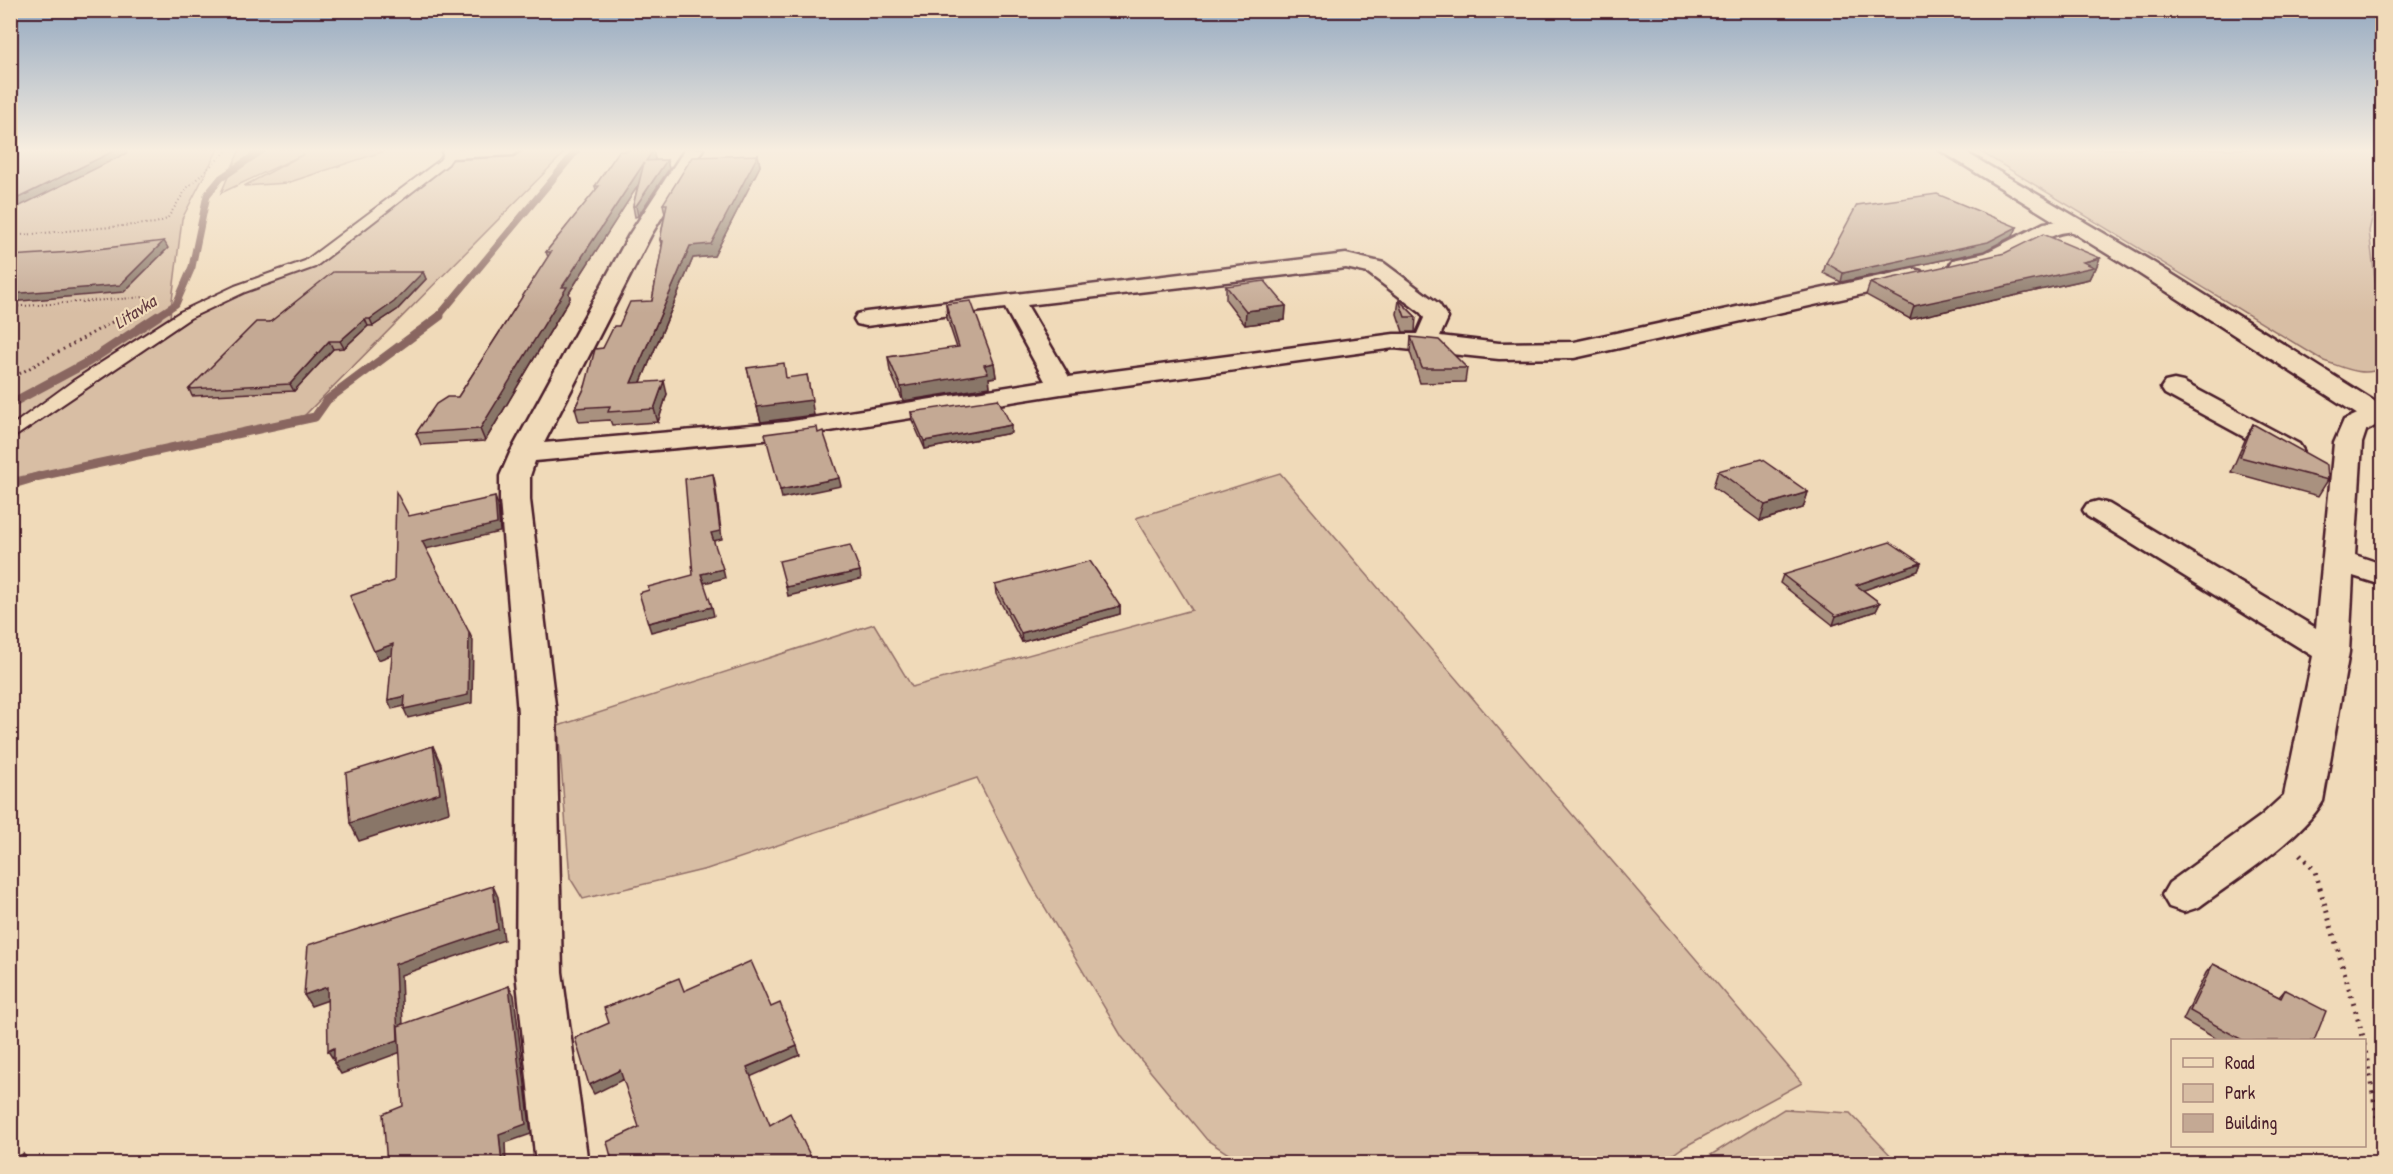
<svg xmlns="http://www.w3.org/2000/svg" width="2393" height="1174" font-family="'Patrick Hand',sans-serif">
	<rect width="100%" height="100%" fill="#f0dab9"/>
	<filter id="ink" filterUnits="userSpaceOnUse"><feTurbulence type="fractalNoise" baseFrequency=".0167" numOctaves="2"/><feDisplacementMap in="SourceGraphic" scale="12" xChannelSelector="R" yChannelSelector="G"/><feConvolveMatrix kernelMatrix="1 2 1 2 8 2 1 2 1" color-interpolation-filters="sRGB"/></filter>
	<g filter="url(#ink)">
		<g fill="#d8bea4" stroke="#916e68" stroke-width="1.5">
			<polygon points="10,149 218,149 182,219 170,317 310,267 455,149 568,149 304,416 11,479"/>
			<polygon points="240,149 391,149 287,183 244,186 304,154 221,193"/>
			<path d="M1976,149h406v28l-13,54 13,103v34c-19,10 -39,-1 -58,-7z"/>
			<polygon points="1280,473 1802,1083 1682,1148 1661,1163 1242,1163 1207,1140 1122,1037 1031,884 977,778 707,869 583,899 570,878 558,726 874,624 912,687 1192,610 1136,518"/>
			<polygon points="1784,1109 1850,1113 1898,1163 1698,1163"/>
		</g>
		<g fill="none" stroke-linecap="round" stroke-linejoin="round">
			<g stroke="#896660" stroke-width="7">
				<polyline points="156,317 176,304 192,267 207,195 221,178 264,149"/>
				<polyline points="438,317 577,150"/>
			</g>
			<g stroke="#896660" stroke-width="9">
				<polyline points="10,404 88,362 158,316"/>
				<polyline points="10,485 40,476 315,417 327,400 440,316"/>
			</g>
			<g stroke="#4a1f2b" stroke-width="4">
				<polygon id="lane" points="447,149 458,149 448,164 315,267 245,292 190,318 10,440 10,427 73,381 180,312 235,286 305,261 440,160"/>
			</g>
			<g stroke="#4a1f2b" stroke-width="5">
				<g id="street">
					<polygon points="444,149 522,149 513,155 451,158 444,156 442,152"/>
					<path d="M685,149h18l-52,86 -107,208 242,-21 259,-41 -40,-73 -139,18 -9,-2 -3,-5 3,-5 9,-2 480,-58 38,9 55,41 9,14 -8,18 59,7 75,-1 339,-73 8,2 3,5 -3,5 -8,2 -339,75 -75,1 -105,-11 -333,46 -275,44 -251,23 -5,15v24l26,213 6,259 26,192h-52l-20,-192 2,-259 -18,-213v-24l10,-23 119,-218zM1346,268l22,5 53,40 3,5 -7,16h-23l-325,43 -42,-72z"/>
					<path d="M2076,219l7,2 4,4 -4,4c-9,3 -19,2 -28,6 -30,11 -68,43 -102,35l-3,-5 3,-5 32,-7 59,-30z"/>
					<polygon points="2174,380 2183,382 2299,444 2303,450 2299,456 2289,459 2279,456 2165,394 2161,388 2165,382"/>
					<path d="M2382,403v19l-16,9 -4,12 -7,112 27,9v21l-29,-9 -4,76 -26,149c-21,37 -88,79 -124,106l-15,5 -15,-5 -7,-12 7,-12 92,-67 23,-21 29,-139 -226,-140 -4,-6 4,-6 11,-3 11,3 207,124 18,-185 10,-23z"/>
				</g>
			</g>
			<g stroke="#4a1f2b" stroke-width="5">
				<polygon id="secondary" points="1938,149 1960,149 2151,261 2382,406 2382,426 2372,424 2135,271"/>
			</g>
			<g stroke="#4a1f2b" stroke-width="2" stroke-dasharray="1 3" stroke-linecap="butt">
				<polyline points="10,236 156,223 167,219 187,188 229,149"/>
				<polyline points="10,307 146,297 146,303 121,317"/>
			</g>
			<polyline stroke="#4a1f2b" stroke-width="3" stroke-dasharray="1.5 4" stroke-linecap="butt" points="10,379 123,316"/>
			<g stroke="#4a1f2b" stroke-width="5" stroke-dasharray="2 6" stroke-linecap="butt">
				<polyline points="2300,854 2315,871 2364,1040"/>
				<polyline points="2364,1044 2382,1144"/>
			</g>
			<use href="#lane" fill="#f0dab9" fill-rule="evenodd"/>
			<use href="#street" fill="#f0dab9" fill-rule="evenodd"/>
			<use href="#secondary" fill="#f0dab9" fill-rule="evenodd"/>
		</g>
		<g fill="#a9917f" stroke="#4a1f2b" stroke-width="1.5">
			<polygon points="758,155 760,166 714,256 693,258 641,382 667,394 658,422 612,425 610,420 579,422 575,408 603,348 619,326 652,301 662,248 660,240 665,214 663,204"/>
			<polygon points="655,159 655,160 667,160 669,169 638,216 635,217 633,206 638,185 569,293 570,298 485,441 421,445 416,433 458,397 548,257 546,252 596,190 595,186"/>
			<polygon points="2017,227 2013,236 1984,251 1841,282 1823,273 1826,263"/>
			<polygon points="2100,258 2095,270 2093,271 2089,279 1910,319 1866,295 1870,283"/>
			<polygon points="423,272 426,279 397,310 373,326 368,326 344,348 333,349 294,391 192,396 189,389 270,322"/>
			<polygon points="1226,286 1286,306 1285,320 1245,325 1226,300"/>
			<polygon points="1399,300 1416,317 1415,332 1403,332 1397,314"/>
			<polygon points="946,304 994,363 996,377 989,378 990,387 903,401 890,371 888,357 957,348 947,318"/>
			<polygon points="1411,337 1467,368 1465,382 1420,383 1410,352"/>
			<polygon points="747,368 787,378 814,415 761,422"/>
			<polygon points="911,412 1011,433 925,449 912,420"/>
			<polygon points="2253,424 2328,480 2318,496 2231,472 2245,440"/>
			<polygon points="1718,471 1808,492 1803,508 1760,521 1713,487"/>
			<polygon points="1921,563 1918,571 1863,590 1880,603 1876,611 1833,625 1780,583 1783,575"/>
			<polygon points="995,585 1120,606 1120,614 1022,642 996,594"/>
			<polygon points="2213,964 2279,997 2285,990 2314,1041 2220,1041 2183,1020 2206,973"/>
		</g>
		<g fill="#897668" stroke="#4a1f2b" stroke-width="1.5">
			<polygon points="116,149 125,149 127,153 10,211 10,202"/>
			<polygon points="653,150 655,159 648,170 646,161"/>
			<polygon points="758,155 760,166 714,256 693,258 635,396 631,383 690,246"/>
			<polygon points="667,160 669,169 638,216 636,206"/>
			<polygon points="644,163 646,173 569,293 570,298 485,441 480,429 562,287"/>
			<polygon points="2017,227 2013,236 1984,251 1841,282 1843,273"/>
			<polygon points="164,241 168,248 124,292 10,302 10,294"/>
			<polygon points="2100,258 2095,270 2093,271 2089,279 1910,319 1914,306"/>
			<polygon points="423,272 426,279 397,310 373,326 370,319"/>
			<polygon points="1286,306 1285,320 1245,325 1246,311"/>
			<polygon points="365,319 368,326 344,348 340,341"/>
			<polygon points="329,341 333,349 294,391 290,384"/>
			<polygon points="994,363 996,377 989,378 990,387 903,401 901,387 984,365"/>
			<polygon points="807,375 814,415 761,422 757,407"/>
			<polygon points="664,381 667,394 658,422 654,409"/>
			<polygon points="1011,425 1011,433 925,449 924,441"/>
			<polygon points="713,474 715,482 722,539 713,541 711,533"/>
			<polygon points="839,478 841,486 782,498 780,490"/>
			<polygon points="1808,492 1803,508 1760,521 1765,505"/>
			<polygon points="495,497 498,505 500,532 426,549 422,541"/>
			<polygon points="1921,563 1918,571 1853,594 1856,585"/>
			<polygon points="723,569 725,578 704,583 701,574"/>
			<polygon points="860,571 861,579 788,596 786,587"/>
			<polygon points="1880,603 1876,611 1833,625 1836,616"/>
			<polygon points="1120,606 1120,614 1022,642 1021,633"/>
			<polygon points="712,607 714,616 651,632 648,623"/>
			<polygon points="469,632 473,641 472,703 408,718 404,709"/>
			<polygon points="393,644 397,653 378,660 374,651"/>
			<polygon points="405,696 409,705 392,709 388,700"/>
			<polygon points="433,746 441,764 449,812 359,841 350,823"/>
			<polygon points="493,886 498,897 504,940 401,975 404,1051 341,1074 334,1063 395,964"/>
			<polygon points="509,986 514,995 531,1134 505,1143 506,1164 502,1164 499,1134"/>
			<polygon points="327,987 334,998 311,1006 304,995"/>
			<polygon points="797,1046 800,1055 750,1077 747,1067"/>
			<polygon points="334,1048 335,1062 328,1051"/>
			<polygon points="620,1070 624,1079 594,1094 589,1085"/>
			<polygon points="23,1154 32,1163 32,1164 21,1164"/>
		</g>
		<g fill="#c4a994" stroke="#4a1f2b" stroke-width="1.5">
			<polygon points="10,149 118,149 10,202"/>
			<polygon points="629,149 653,150 646,161 667,160 636,206 633,206 644,163 562,287 567,287 480,429 416,433 436,404 447,397 458,397 551,252 546,252 599,186 595,186 619,151 627,151"/>
			<polygon points="758,155 711,244 690,246 631,383 664,381 654,409 608,412 610,406 575,408 585,387 595,349 603,348 614,326 619,326 630,302 652,301 663,241 660,240 667,204 663,204 692,157"/>
			<polygon points="1937,194 2017,227 1988,242 1843,273 1826,263 1857,205"/>
			<polygon points="2043,234 2100,258 2083,262 2094,267 1914,306 1870,283 2005,253"/>
			<polygon points="164,241 120,285 10,294 10,256 72,252"/>
			<polygon points="333,272 423,272 394,302 370,319 365,319 340,341 329,341 290,384 189,389 256,322 270,322"/>
			<polygon points="1265,281 1286,306 1246,311 1226,286"/>
			<polygon points="1399,300 1416,317 1405,317"/>
			<polygon points="971,301 994,363 984,365 988,373 901,387 888,357 959,347 946,304"/>
			<polygon points="1411,337 1439,340 1467,368 1422,368"/>
			<polygon points="784,363 786,378 807,375 812,400 757,407 747,368"/>
			<polygon points="998,399 1011,425 924,441 911,412"/>
			<polygon points="2253,424 2327,465 2328,480 2240,457"/>
			<polygon points="817,427 818,433 823,431 839,478 780,490 765,434"/>
			<polygon points="1761,459 1808,492 1765,505 1718,471"/>
			<polygon points="713,474 720,531 711,533 723,569 701,574 712,607 648,623 639,593 649,590 648,587 693,575 685,479"/>
			<polygon points="396,492 409,516 495,497 497,524 422,541 469,632 468,695 404,709 405,696 388,700 393,644 374,651 350,596 394,581"/>
			<polygon points="1890,542 1921,563 1856,585 1880,603 1836,616 1783,575"/>
			<polygon points="850,545 860,571 786,587 779,561"/>
			<polygon points="1090,561 1120,606 1021,633 995,585"/>
			<polygon points="433,746 440,793 350,823 346,773"/>
			<polygon points="493,886 498,929 395,964 398,1040 334,1063 334,1048 328,1051 327,987 304,995 308,945"/>
			<polygon points="751,961 771,1007 780,1003 797,1046 747,1067 770,1125 790,1113 814,1164 613,1164 607,1142 639,1127 620,1070 589,1085 575,1038 609,1023 604,1008 679,978 684,991"/>
			<polygon points="2213,964 2281,998 2285,990 2326,1011 2314,1041 2244,1041 2190,1011"/>
			<polygon points="509,986 526,1124 499,1134 502,1164 387,1164 383,1114 403,1106 398,1026"/>
			<polygon points="23,1154 21,1164 10,1164 10,1159"/>
		</g>
	</g>
	<linearGradient id="sky" x2="0" y2="1"><stop stop-color="#93a8c0"/><stop offset="0.48" stop-color="#f8eee0"/><stop offset="1" stop-color="#f8eee0" stop-opacity="0"/></linearGradient>
	<rect width="2393" height="313" fill="url(#sky)"/>
	<g text-anchor="middle" stroke-width="4.5" stroke-linejoin="round" paint-order="stroke">
		<g font-size="18" font-style="italic" fill="#643c41" stroke="#f0dab9">
			<text transform="translate(135 312) rotate(-33)" y="6">Litavka</text>
		</g>
	</g>
	<rect width="2393" height="1174" fill="none" stroke="#f0dab9" stroke-width="36"/>
	<rect x="18" y="18" width="2357" height="1138" fill="none" stroke="#4a1f2b" stroke-width="2" filter="url(#ink)"/>
	<rect x="2171" y="1039" width="195" height="108" fill="#f0dab9" stroke="#ae8f80" stroke-width="1.5"/>
	<rect x="2183" y="1058" width="30" height="9" fill="#f0dab9" stroke="#ae8f80" stroke-width="1.5"/>
	<text x="2225" y="1069" font-size="18" fill="#4a1f2b">Road</text>
	<rect x="2183" y="1084" width="30" height="18" fill="#d8bea4" stroke="#ae8f80" stroke-width="1.5"/>
	<text x="2225" y="1099" font-size="18" fill="#4a1f2b">Park</text>
	<rect x="2183" y="1114" width="30" height="18" fill="#c4a994" stroke="#ae8f80" stroke-width="1.5"/>
	<text x="2225" y="1129" font-size="18" fill="#4a1f2b">Building</text>
</svg>
